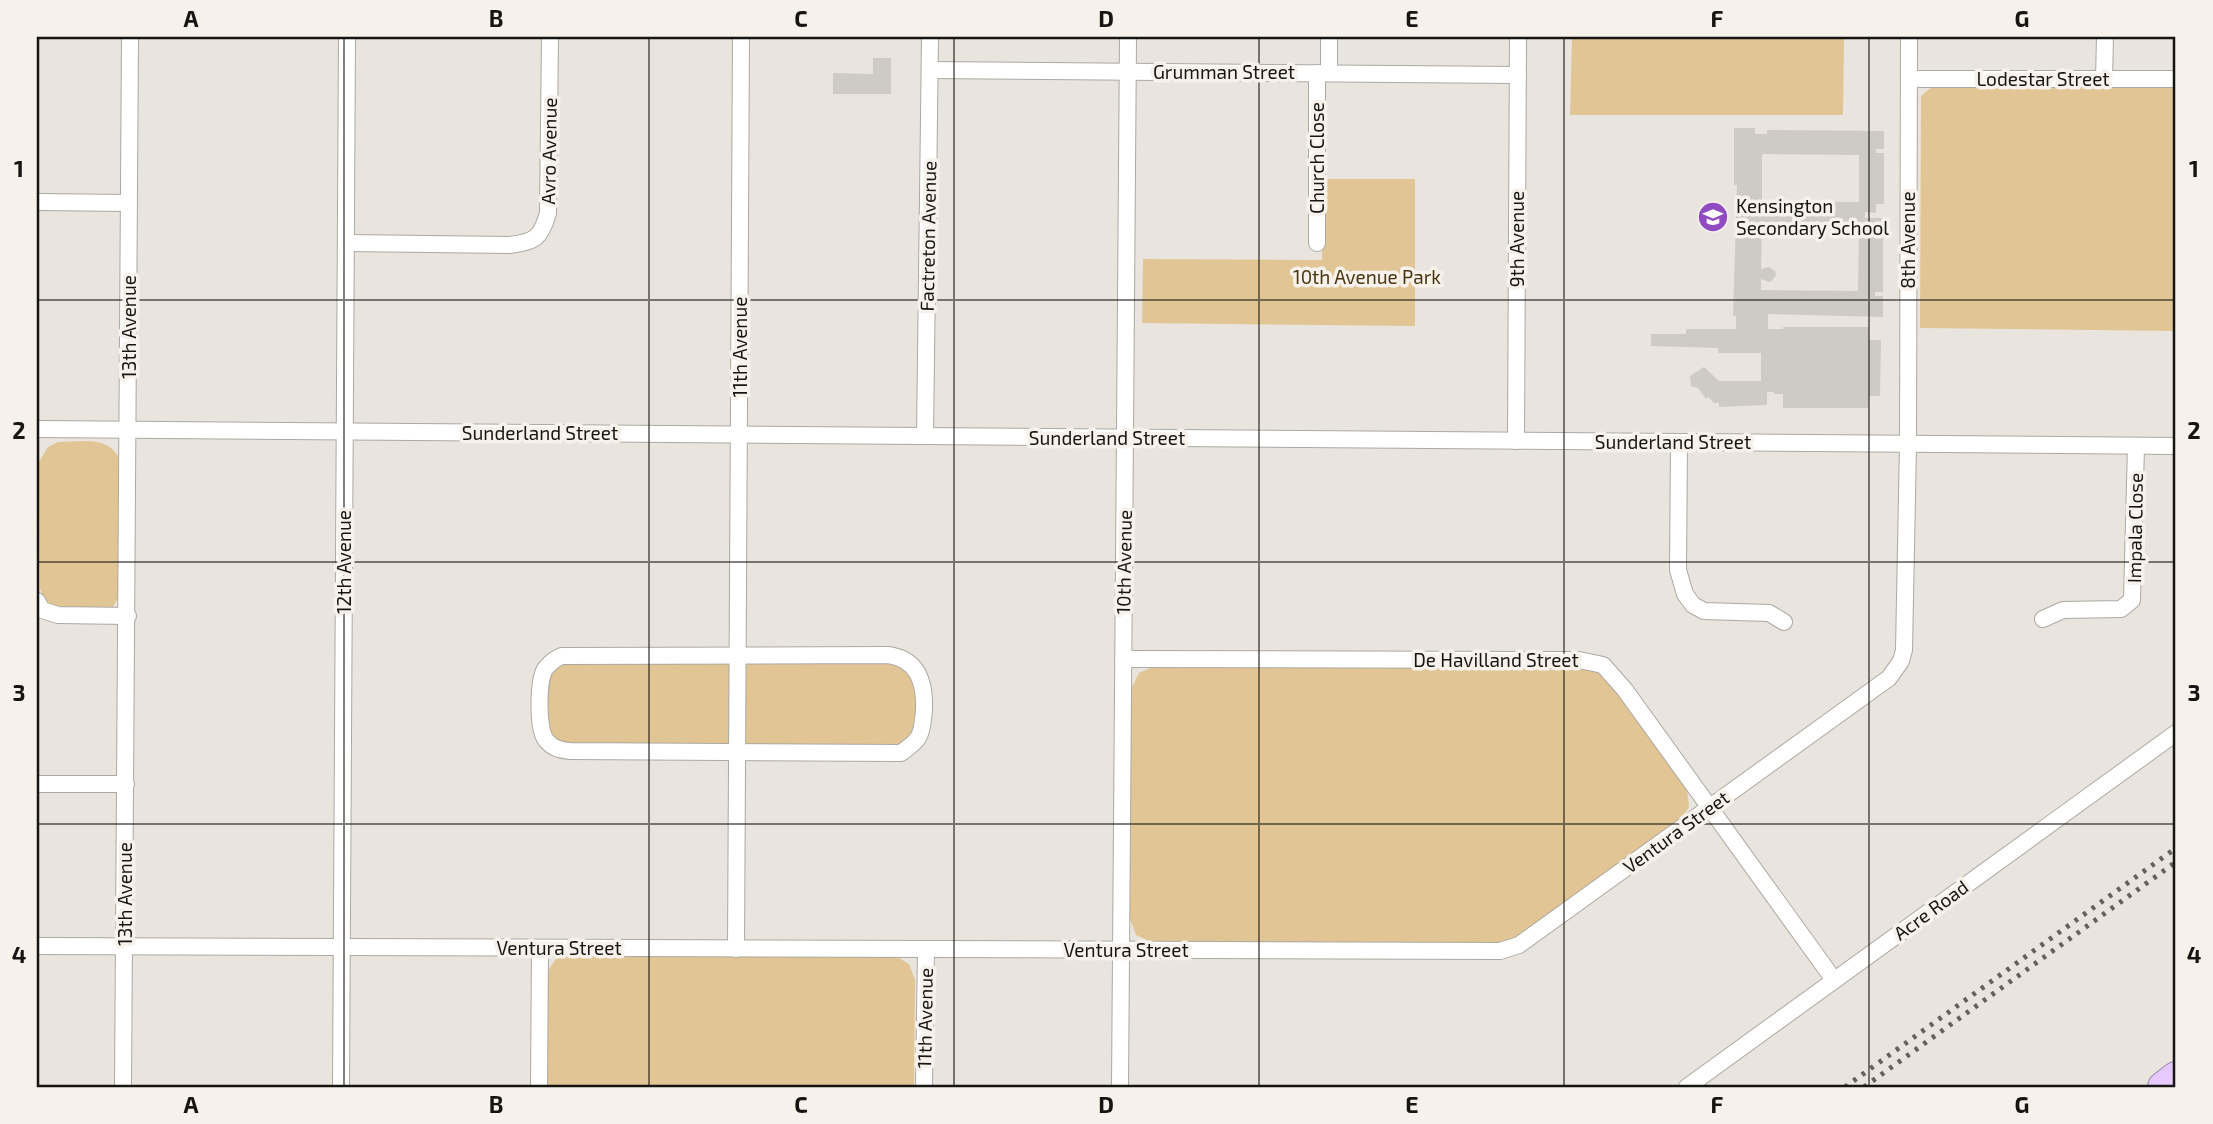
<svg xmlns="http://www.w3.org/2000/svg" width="2213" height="1124" font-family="'Exo 2',sans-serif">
	<rect width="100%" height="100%" fill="#e9e5de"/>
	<g fill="#e1c594">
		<polygon points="1572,37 1844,37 1843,115 1570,115"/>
		<polygon points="1939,85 2176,87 2176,331 1920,328 1921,96 1929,89"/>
		<polygon points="1322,179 1415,179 1415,326 1142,323 1143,259 1322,260"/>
		<path d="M58,442c22,0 49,-7 61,16v138l-7,13c-25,1 -64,10 -72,-21l-1,-126 9,-15z"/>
		<polygon points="888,655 912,664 923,722 901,753 570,751 544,738 545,670 550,664"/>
		<polygon points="1157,665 1591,670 1601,672 1611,682 1687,789 1689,807 1680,820 1517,936 1505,943 1151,942 1136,935 1130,919 1131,689 1139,673"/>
		<polygon points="566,953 894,955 909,964 915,980 914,1087 547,1087 548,971 555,960"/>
	</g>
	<g fill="#cecbc4" fill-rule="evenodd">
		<polygon points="873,58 891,58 891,94 833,94 833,73 873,74"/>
		<path d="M1734,128h21v6h12v-4l117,1v18h-8v4h8v51h-8v9l-11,-1v6h18v74h-8v4h8v21l-115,-3v15h15v-2h86v13h12l-1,56h-11v12h-86v-14h-9v-2h-7v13l-48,2v-4h-5l-6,-6 -2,2 -8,-11 -7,-2 -1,-10 14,-9 15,14h42v-28h-43v-5l-67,-2v-12h35v-5h50v-13h-3l4,-131h-3zM1762,154l97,1v47l-97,-1zM1762,226l97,1 -1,64 -97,-1v-11l9,3 6,-6 -1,-5 -6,-4 -8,2z"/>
	</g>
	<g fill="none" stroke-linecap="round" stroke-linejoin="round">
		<g stroke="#aca9a2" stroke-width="18">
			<g id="minor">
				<polyline points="931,70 1518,75"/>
				<polyline points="1317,73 1317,243"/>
				<polyline points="1329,73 1329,37"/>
				<polyline points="1909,79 2176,79"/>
				<polyline points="2104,79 2105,37"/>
				<polyline points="37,202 129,203"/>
				<path d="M346,243l164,2c25,-3 31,-7 38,-32l2,-176"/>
				<polyline points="37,429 2176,446"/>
				<polyline points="925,436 930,37"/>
				<polyline points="1516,441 1518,37"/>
				<polyline points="1679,442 1678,570 1685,594 1693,605 1704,611 1769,613 1784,622"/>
				<polyline points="37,601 42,610 58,615 128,616"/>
				<polyline points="2043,619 2063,610 2121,609 2132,600 2136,446"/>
				<path d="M888,655c30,4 37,28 36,55 -1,8 -1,20 -6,28 -3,5 -12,11 -17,15l-331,-2c-10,-1 -18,-3 -24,-11 -9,-11 -8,-59 -1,-71 5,-6 10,-11 17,-13z"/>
				<polyline points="1123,659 1579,660 1603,665 1625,690 1834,980"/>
				<polyline points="37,784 126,784"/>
				<polyline points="37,946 1500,951 1519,945 1889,678 1901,661 1904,650 1908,444 1909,37"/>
				<polyline points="736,949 741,37"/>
				<polyline points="123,1087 130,37"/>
				<polyline points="341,1087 347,37"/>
				<polyline points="539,1087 540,948"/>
				<polyline points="924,1087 926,949"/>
				<polyline points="1120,1087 1128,37"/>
				<polyline points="1687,1087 2176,733"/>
			</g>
		</g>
		<g stroke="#9d8aac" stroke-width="32">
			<polyline id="motorway" points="2163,1087 2176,1077"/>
		</g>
		<use href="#minor" stroke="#fff" stroke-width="16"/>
		<use href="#motorway" stroke="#e5c9ff" stroke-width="30"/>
		<g stroke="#64615d" stroke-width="5" stroke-dasharray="3.5 7" stroke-linecap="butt">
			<polyline points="1845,1087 2176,848"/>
			<polyline points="1864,1087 2176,862"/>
		</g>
	</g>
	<path fill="none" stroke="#171513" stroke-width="2" stroke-opacity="0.55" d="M344,37v1050M649,37v1050M954,37v1050M1259,37v1050M1564,37v1050M1869,37v1050M37,300h2139M37,562h2139M37,824h2139"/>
	<defs>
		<g id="school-disc" transform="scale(1.575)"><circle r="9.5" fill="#904bc0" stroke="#f6f2eb"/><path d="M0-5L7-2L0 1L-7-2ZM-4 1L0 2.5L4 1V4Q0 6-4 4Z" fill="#fff"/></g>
	</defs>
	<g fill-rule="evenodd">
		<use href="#school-disc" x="1713" y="217"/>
	</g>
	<g text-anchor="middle" stroke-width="7" stroke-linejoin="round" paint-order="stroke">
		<g font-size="19" fill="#171513" stroke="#f6f2eb">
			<text x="1224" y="79">Grumman Street</text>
			<text x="2043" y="86">Lodestar Street</text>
			<text transform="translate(549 151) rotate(-89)" y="7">Avro Avenue</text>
			<text transform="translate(1317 158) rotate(-90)" y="7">Church Close</text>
			<text transform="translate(928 236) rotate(-89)" y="7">Factreton Avenue</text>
			<text transform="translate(1517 239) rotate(-90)" y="7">9th Avenue</text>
			<text transform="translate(1908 240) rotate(-90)" y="7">8th Avenue</text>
			<text transform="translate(129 327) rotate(-90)" y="7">13th Avenue</text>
			<text transform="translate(740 347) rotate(-90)" y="7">11th Avenue</text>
			<text x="540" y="440">Sunderland Street</text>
			<text x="1107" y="445">Sunderland Street</text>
			<text x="1673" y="449">Sunderland Street</text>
			<text transform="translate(2135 528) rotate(-89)" y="7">Impala Close</text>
			<text transform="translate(344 562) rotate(-90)" y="7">12th Avenue</text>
			<text transform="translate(1124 562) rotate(-89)" y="7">10th Avenue</text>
			<text x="1496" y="667">De Havilland Street</text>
			<text transform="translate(1676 832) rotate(-36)" y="7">Ventura Street</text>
			<text transform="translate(125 894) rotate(-90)" y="7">13th Avenue</text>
			<text transform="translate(1931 910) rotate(-36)" y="7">Acre Road</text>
			<text x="559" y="955">Ventura Street</text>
			<text x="1126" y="957">Ventura Street</text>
			<text transform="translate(925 1018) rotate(-89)" y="7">11th Avenue</text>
		</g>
		<g font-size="19" fill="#171513" stroke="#f6f2eb" text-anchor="start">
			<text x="1736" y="213">Kensington<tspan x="1736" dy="22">Secondary School</tspan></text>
		</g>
		<g font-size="19" fill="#48350f" stroke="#f6f2eb">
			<text x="1367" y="284">10th Avenue Park</text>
		</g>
	</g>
	<rect width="2213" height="1124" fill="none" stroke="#f6f2eb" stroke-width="77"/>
	<rect x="38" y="38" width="2136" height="1048" fill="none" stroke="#171513" stroke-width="2.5"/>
	<g font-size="23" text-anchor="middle" font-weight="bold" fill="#171513">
		<text x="191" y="27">A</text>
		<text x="496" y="27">B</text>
		<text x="801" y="27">C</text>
		<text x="1106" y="27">D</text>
		<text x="1412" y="27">E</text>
		<text x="1717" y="27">F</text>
		<text x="2022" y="27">G</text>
		<text x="19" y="177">1</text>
		<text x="2194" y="177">1</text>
		<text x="19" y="439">2</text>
		<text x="2194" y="439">2</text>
		<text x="19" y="701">3</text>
		<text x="2194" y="701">3</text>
		<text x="19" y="963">4</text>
		<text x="2194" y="963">4</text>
		<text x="191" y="1113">A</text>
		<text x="496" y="1113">B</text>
		<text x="801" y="1113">C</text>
		<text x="1106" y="1113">D</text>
		<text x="1412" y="1113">E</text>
		<text x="1717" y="1113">F</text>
		<text x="2022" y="1113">G</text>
	</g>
</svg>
